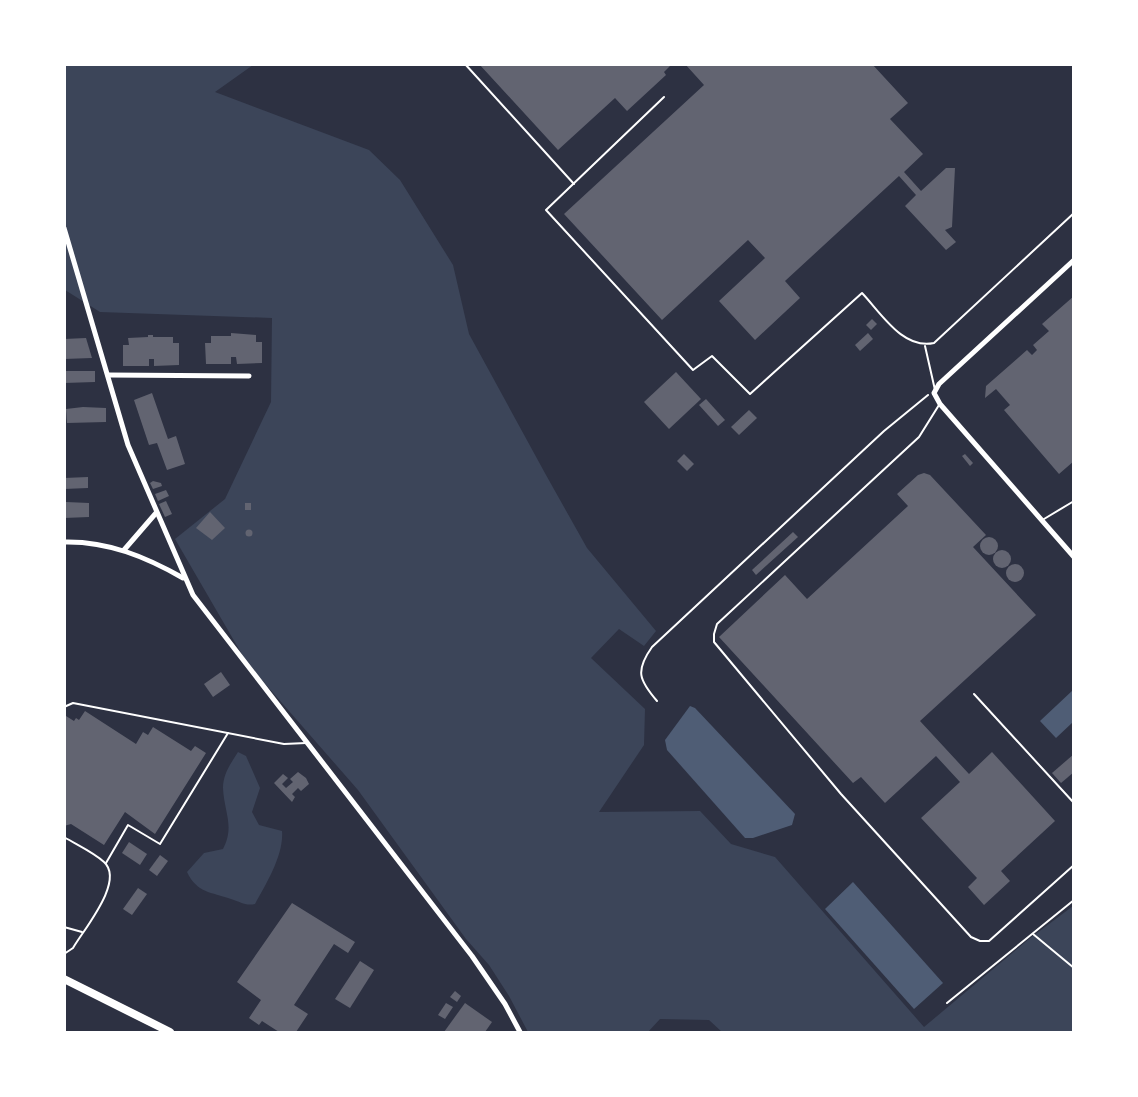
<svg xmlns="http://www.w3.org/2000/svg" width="1138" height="1097" font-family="'PT Sans Narrow',sans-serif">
	<rect width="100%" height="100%" fill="#2d3142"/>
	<g fill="#3c4559">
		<polygon points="64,65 253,65 215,92 369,150 400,180 453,265 469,334 546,475 587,548 656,631 644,646 619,629 591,658 645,709 644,745 599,812 700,811 731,844 775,857 924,1027 1029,939 1073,906 1073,1032 722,1032 709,1020 660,1019 648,1032 528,1032 509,996 489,965 466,939 358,790 247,663 175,539 225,499 271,402 272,318 100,312 65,290"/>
		<path d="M238,752l8,4 14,32 -8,24 7,13 23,6c2,24 -16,53 -27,73 -10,2 -14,-2 -24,-5 -20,-7 -34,-6 -44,-27l17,-19 19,-4c12,-23 1,-37 0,-61 0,-14 8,-25 15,-36z"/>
	</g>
	<g fill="#4f5d75">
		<polygon points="1073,690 1073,722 1056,738 1040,721"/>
		<polygon points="690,706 695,708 795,814 792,825 753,838 745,838 667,750 665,740"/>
		<polygon points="853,882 943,983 914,1009 825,909"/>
	</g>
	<g fill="#626471">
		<polygon points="479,64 672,64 664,72 666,75 627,111 615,98 558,150"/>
		<polygon points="685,64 872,64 908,103 890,119 923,154 904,172 921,191 946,168 955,168 952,227 945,230 956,242 946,250 905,206 916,195 899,176 785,281 800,298 755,340 719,301 765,258 748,240 662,320 564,214 704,85"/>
		<polygon points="1074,296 1074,461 1059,474 1004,410 1010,405 996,389 985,398 986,386 1027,350 1032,355 1037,350 1033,345 1049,331 1042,324"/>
		<polygon points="872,319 877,324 871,330 866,325"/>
		<polygon points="231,333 256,335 256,342 262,342 262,363 237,364 236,357 231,357 231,364 206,364 205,343 211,343 211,336 231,336"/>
		<polygon points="868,333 873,339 860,351 855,345"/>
		<polygon points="148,335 153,335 153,337 173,337 173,343 179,343 179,365 154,366 154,359 149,359 149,366 123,366 123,345 129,345 128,338 148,337"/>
		<polygon points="86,338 92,358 64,359 64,339"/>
		<polygon points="64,371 95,371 95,382 64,383"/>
		<polygon points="676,372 701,399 669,429 644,402"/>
		<polygon points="152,393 168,439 176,436 185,464 167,470 157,443 149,445 134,400"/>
		<polygon points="706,399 725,420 718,426 699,405"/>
		<polygon points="83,407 106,408 106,422 67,423 66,409"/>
		<polygon points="749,410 757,418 739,435 731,427"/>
		<polygon points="684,454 694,464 687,471 677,461"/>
		<polygon points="965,454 973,463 970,466 962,456"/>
		<polygon points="924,473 930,475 986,535 973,547 1036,615 920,721 969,774 992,752 1055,821 1001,871 1010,881 984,905 968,887 977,878 921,818 960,782 936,756 885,803 861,777 853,783 719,637 785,575 807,599 908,506 897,494 918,475"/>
		<polygon points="88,477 88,488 64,489 64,478"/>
		<polygon points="153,481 161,483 162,486 153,489 150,483"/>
		<polygon points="166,490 169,496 158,501 155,494"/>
		<polygon points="166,501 172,514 165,517 159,504"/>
		<polygon points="66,502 89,503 89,517 64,518"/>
		<rect x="245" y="503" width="6" height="7"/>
		<polygon points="210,512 225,528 212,540 196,528"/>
		<circle cx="249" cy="533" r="3.5"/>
		<polygon points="793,532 798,537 756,575 752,570"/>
		<circle cx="989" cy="546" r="9"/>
		<circle cx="1002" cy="559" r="9"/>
		<circle cx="1015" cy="573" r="9"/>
		<polygon points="221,672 230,685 213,697 204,684"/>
		<polygon points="85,711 136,744 143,732 148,735 153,727 191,751 195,746 206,753 155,834 125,812 104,845 71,824 64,826 64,718 66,716 74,721 76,718 79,720"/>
		<polygon points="1074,754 1074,772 1061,783 1052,773"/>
		<polygon points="298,772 306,778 309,784 301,791 298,788 292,794 295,797 292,802 274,783 283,774 288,778 282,784 286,788 293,782 290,779"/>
		<polygon points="129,842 147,854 140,865 122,853"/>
		<polygon points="160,855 168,861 157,876 149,870"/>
		<polygon points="138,888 147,894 132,915 123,909"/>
		<polygon points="292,903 355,942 348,953 334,944 294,1005 308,1014 296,1032 279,1032 262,1021 259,1025 249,1018 261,1000 237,982"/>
		<polygon points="360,961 374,970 350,1008 335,999"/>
		<polygon points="455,991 461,996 457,1002 450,997"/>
		<polygon points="446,1003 453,1007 445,1019 438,1015"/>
		<polygon points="465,1003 492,1022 485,1032 444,1032"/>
	</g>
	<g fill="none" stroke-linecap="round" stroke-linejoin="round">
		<g stroke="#fff" stroke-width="2">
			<path d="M657,701c-18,-21 -22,-30 -5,-54l232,-216 44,-36"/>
			<polyline points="1033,934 1074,968"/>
			<polyline points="947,1003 1074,900"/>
		</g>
		<g stroke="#fff" stroke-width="2">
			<polyline points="465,64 574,184"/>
			<path d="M664,97l-118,113 147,160 19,-14 38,38 112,-101c19,20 41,57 72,50l140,-130"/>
			<polyline points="925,346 935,390"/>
			<polyline points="939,405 919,437 717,624 714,634 714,642 841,794 971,937 980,941 989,941 1074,865"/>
			<polyline points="1044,519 1074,501"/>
			<polyline points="974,694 1074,803"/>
			<polyline points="64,707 73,703 284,744 306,743"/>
			<path d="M64,837c13,8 29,15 40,25 21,19 -20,67 -31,86l-9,6"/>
			<polyline points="106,863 128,825 160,844 228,733"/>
			<polyline points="64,927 82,932"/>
		</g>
		<g stroke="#fff" stroke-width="5">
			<polyline points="64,228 128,445 193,595 472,956 505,1004 520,1032"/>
			<polyline points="1074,260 939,384 934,393 940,404 1074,557"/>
			<polyline points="108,375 249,376"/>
			<path d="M64,542c44,-1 82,15 119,36"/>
			<polyline points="124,550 156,513"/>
		</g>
		<polyline stroke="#fff" stroke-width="8" points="64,979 170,1032"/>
	</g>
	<rect width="1138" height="1097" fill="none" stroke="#ffffff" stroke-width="132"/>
</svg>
